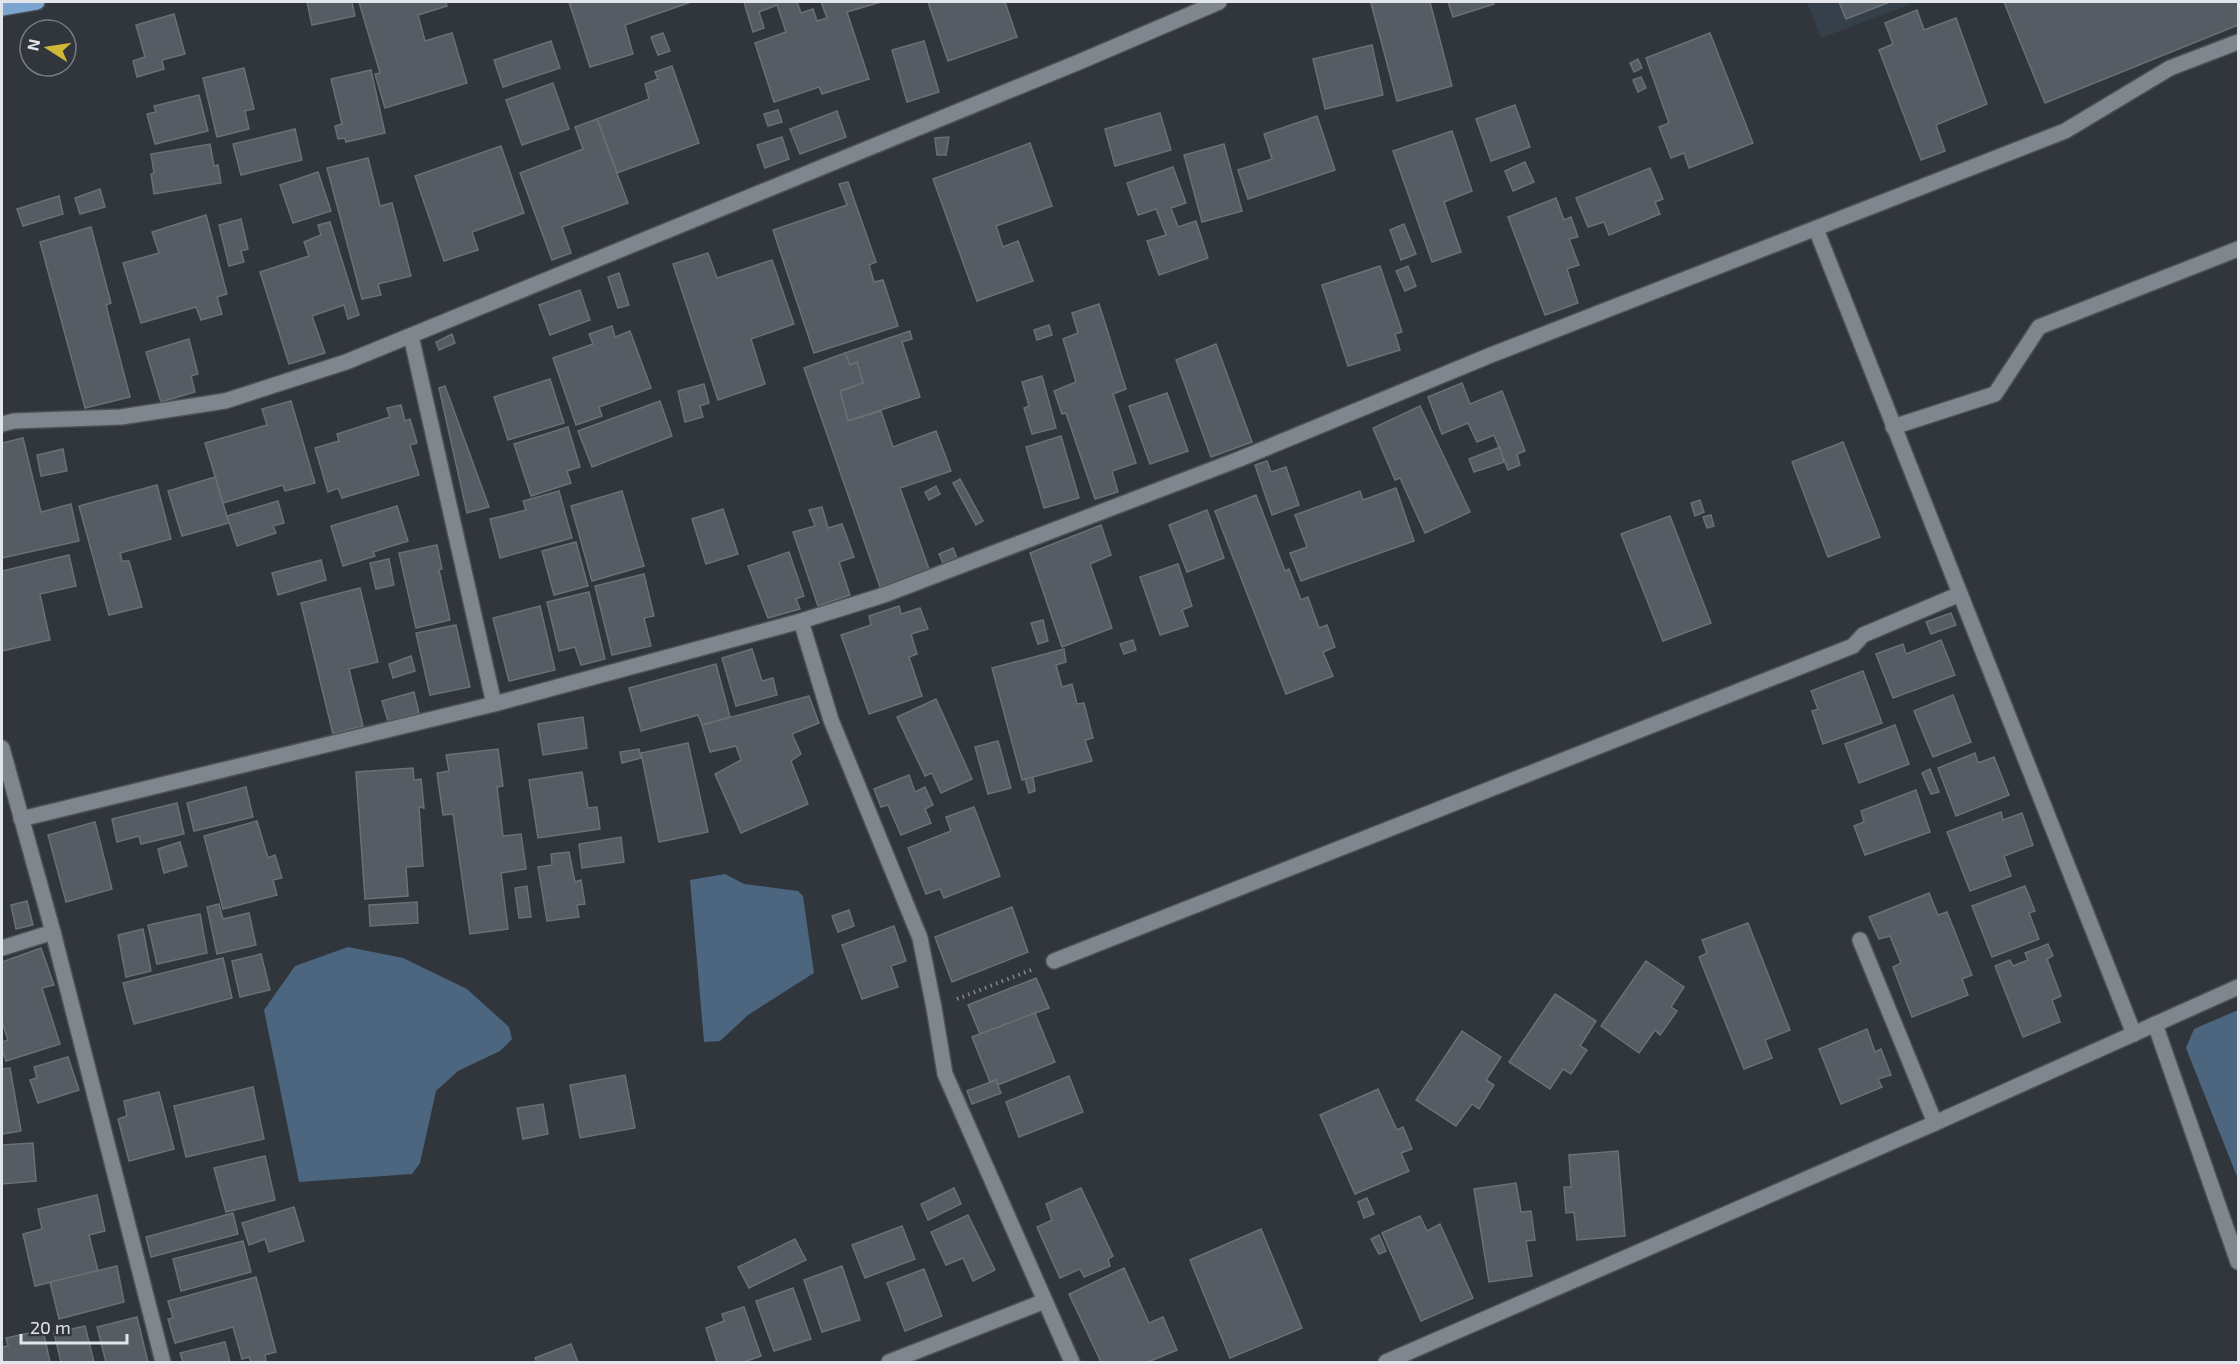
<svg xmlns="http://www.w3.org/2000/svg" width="2240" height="1364" font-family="'Exo 2',sans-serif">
	<rect width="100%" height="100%" fill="#30363c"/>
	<polygon fill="#36404a" points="1807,2 1916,2 1821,38"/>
	<g fill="#4c667f">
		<polygon points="725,874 744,884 798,891 803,896 814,973 748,1015 720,1041 704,1042 690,880"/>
		<polygon points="348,947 403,958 467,989 509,1027 512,1039 500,1051 458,1071 436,1091 420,1163 412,1174 299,1182 264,1010 295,966"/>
		<polygon points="2238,1010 2238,1179 2186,1048 2194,1029"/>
	</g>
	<g fill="#565c63" stroke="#697077" stroke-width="1.5">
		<polygon points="307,2 352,2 355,16 312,25"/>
		<polygon points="359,2 446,2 447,6 418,15 425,41 452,33 467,83 385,108 375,74 380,73"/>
		<polygon points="569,2 691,2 625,25 633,54 590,67"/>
		<polygon points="744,2 797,2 801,13 813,9 817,21 827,18 821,2 881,2 847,12 869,79 822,94 819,87 774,102 755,43 786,32 777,5 759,12 764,28 753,32"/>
		<polygon points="928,2 1005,2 1017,37 948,61"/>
		<polygon points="1377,2 1430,2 1452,86 1397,101 1371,3"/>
		<polygon points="1448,2 1493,2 1494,4 1453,17"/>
		<polygon points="1839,2 1890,2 1846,19"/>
		<polygon points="2004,2 2238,2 2238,25 2045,103"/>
		<polygon points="1917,10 1924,30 1956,18 1987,104 1936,125 1945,151 1921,160 1879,50 1893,44 1885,23"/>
		<polygon points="174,14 185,54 162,60 164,69 137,77 133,61 145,57 136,25"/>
		<polygon points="663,33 670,51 658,55 651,37"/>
		<polygon points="1710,33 1753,143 1689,168 1684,153 1671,158 1659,127 1669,123 1646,58"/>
		<polygon points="551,41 560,68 503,87 494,60"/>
		<polygon points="924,41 939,92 907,102 892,50"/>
		<polygon points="1372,45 1383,95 1325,109 1313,59"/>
		<polygon points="1638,59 1642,68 1634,72 1630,63"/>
		<polygon points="672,66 699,143 617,173 597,119 649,99 645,84 658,79 655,72"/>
		<polygon points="244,68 254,109 245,111 249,129 217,137 203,78"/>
		<polygon points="371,70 385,133 346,142 345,138 338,139 335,126 342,124 331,79"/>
		<polygon points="1641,77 1646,88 1638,92 1633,80"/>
		<polygon points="553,83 569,129 522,145 506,100"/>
		<polygon points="199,95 208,131 155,144 147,114 156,112 154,106"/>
		<polygon points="1515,105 1530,147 1491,161 1476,119"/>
		<polygon points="778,110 782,122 768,126 764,114"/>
		<polygon points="837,111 846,137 800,154 790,129"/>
		<polygon points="1160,113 1171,150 1115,166 1105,129"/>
		<polygon points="1317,116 1335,170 1248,199 1238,170 1272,159 1264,134"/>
		<polygon points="597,119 628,203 562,227 571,253 552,260 520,173 583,149 575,127"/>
		<polygon points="295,129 302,160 241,175 233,144"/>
		<polygon points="1452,131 1472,191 1444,202 1461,252 1432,262 1393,151"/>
		<polygon points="782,137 789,159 765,168 757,145"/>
		<polygon points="949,137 946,155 937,155 935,138"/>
		<polygon points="1030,143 1052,206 996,226 1003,247 1018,241 1033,281 977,301 933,179"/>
		<polygon points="210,144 214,166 218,165 221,183 154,194 151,174 154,173 151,154"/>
		<polygon points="1224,144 1242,211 1202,222 1184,155"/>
		<polygon points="501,146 524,213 472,232 478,250 444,261 415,176"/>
		<polygon points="368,158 380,206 392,203 411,276 378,284 381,295 362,299 327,168"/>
		<polygon points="1525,162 1534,182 1513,191 1505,171"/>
		<polygon points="1173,167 1186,203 1171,208 1178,227 1196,221 1208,258 1159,275 1147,241 1166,235 1156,209 1138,215 1127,183"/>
		<polygon points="1650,168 1663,199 1655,202 1660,214 1609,235 1604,222 1588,227 1576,198"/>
		<polygon points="318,172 331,211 293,223 280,185"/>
		<polygon points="848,182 876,262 869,265 874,282 883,280 898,326 814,353 773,230 847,205 839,184"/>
		<polygon points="100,189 105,207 80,214 75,198"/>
		<polygon points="59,196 63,214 23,226 17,209"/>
		<polygon points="1556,198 1564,220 1571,217 1578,237 1569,239 1579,265 1567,269 1578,303 1545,315 1508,217"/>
		<polygon points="206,215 227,294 217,297 222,314 201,320 196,307 141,323 123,263 159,253 152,232"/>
		<polygon points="241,219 248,249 241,251 244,262 229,266 219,225"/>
		<polygon points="330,222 359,315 348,319 344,305 312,316 325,353 289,364 260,272 309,256 304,242 321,235 318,225"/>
		<polygon points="1404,224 1416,254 1401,260 1390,230"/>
		<polygon points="91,227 111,303 106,305 130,397 85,408 40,242"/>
		<polygon points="708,253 717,278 772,260 794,324 751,339 765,384 718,400 673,264"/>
		<polygon points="1380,266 1402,332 1395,334 1400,350 1348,366 1322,285"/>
		<polygon points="1408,266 1416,286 1405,291 1396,271"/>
		<polygon points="619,273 629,305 618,308 608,277"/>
		<polygon points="580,290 590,320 550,335 539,305"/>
		<polygon points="1099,304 1126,389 1113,394 1136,463 1112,471 1118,492 1095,499 1066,413 1062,414 1054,391 1076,382 1063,339 1078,333 1072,313"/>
		<polygon points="1049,325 1052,335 1037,340 1034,330"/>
		<polygon points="612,326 615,337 630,331 651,388 599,407 602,416 576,425 553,358 593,344 589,334"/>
		<polygon points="910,331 912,339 902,342 920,397 848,421 840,391 863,383 857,362 850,365 845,353"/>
		<polygon points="452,334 455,343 439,350 436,342"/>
		<polygon points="189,339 198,374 191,376 195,392 161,402 146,352"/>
		<polygon points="1216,344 1252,442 1211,457 1176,360"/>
		<polygon points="845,353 850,365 857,362 863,383 840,391 848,421 881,411 893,447 936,431 951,471 900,488 929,569 880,587 804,368"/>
		<polygon points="1042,376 1056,428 1032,434 1024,408 1029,406 1022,382"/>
		<polygon points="550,379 564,423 508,440 494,397"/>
		<polygon points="1462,383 1470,404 1502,391 1525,451 1517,454 1520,465 1508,470 1494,435 1477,442 1468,423 1442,434 1428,397"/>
		<polygon points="704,384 709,403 700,406 703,417 685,422 678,391"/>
		<polygon points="445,386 489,507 467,513 439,388"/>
		<polygon points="1167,393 1188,451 1150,464 1129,406"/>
		<polygon points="291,401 315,483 285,491 283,485 223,503 205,443 267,425 262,409"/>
		<polygon points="660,401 672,436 592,467 578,431"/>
		<polygon points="401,405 405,421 410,419 417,443 410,445 419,475 342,498 338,488 328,492 315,448 339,441 337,434 390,417 387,408"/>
		<polygon points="1420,406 1470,512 1425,533 1400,478 1395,480 1373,428"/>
		<polygon points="568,427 580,467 567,471 571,483 531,496 514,444"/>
		<polygon points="1061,436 1079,498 1044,508 1026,447"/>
		<polygon points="23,438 41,512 71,504 79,541 2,558 2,443"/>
		<polygon points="1843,442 1880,537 1828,557 1792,462"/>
		<polygon points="1500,447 1504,462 1474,472 1469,459"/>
		<polygon points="63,449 67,471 41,476 37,455"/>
		<polygon points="1267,461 1271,472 1286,467 1299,505 1272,515 1255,465"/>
		<polygon points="215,477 229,523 182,536 168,491"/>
		<polygon points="960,479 983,521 976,525 953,483"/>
		<polygon points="157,485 171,539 120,553 122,561 129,561 142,607 109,615 79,506"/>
		<polygon points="936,486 940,494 929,500 925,492"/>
		<polygon points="1396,488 1414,541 1301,581 1290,553 1307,547 1295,515 1360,491 1363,500"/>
		<polygon points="559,491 572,538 500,558 490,519 526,510 523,501"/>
		<polygon points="622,491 644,566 592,581 571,506"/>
		<polygon points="1256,495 1285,571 1289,569 1301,600 1308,597 1319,628 1327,625 1335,647 1323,652 1333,676 1286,694 1215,511"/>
		<polygon points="1700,500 1704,512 1695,516 1691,503"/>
		<polygon points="278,501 284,523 273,526 276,533 237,546 227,516"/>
		<polygon points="397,506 408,541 373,552 375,556 343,566 331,526"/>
		<polygon points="822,507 828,528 842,524 854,557 839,562 850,595 818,606 793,532 815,526 809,510"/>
		<polygon points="723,509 738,554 706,564 692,519"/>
		<polygon points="1207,510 1224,558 1187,572 1169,525"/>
		<polygon points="1711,515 1714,526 1707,528 1703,517"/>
		<polygon points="1670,516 1711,623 1663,641 1621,534"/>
		<polygon points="1101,525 1111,555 1090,564 1112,628 1062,647 1030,553"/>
		<polygon points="576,542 588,586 554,595 542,551"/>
		<polygon points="437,545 442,569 439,570 450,620 416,628 399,553"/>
		<polygon points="953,548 957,558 943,563 939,554"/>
		<polygon points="789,552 804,596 796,599 800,609 768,618 748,566"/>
		<polygon points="69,555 76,586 40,594 50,640 2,651 2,571"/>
		<polygon points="389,559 394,585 376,589 370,563"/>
		<polygon points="321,560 326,580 278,595 272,573"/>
		<polygon points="1178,564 1192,606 1182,610 1188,626 1160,635 1140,577"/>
		<polygon points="644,574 654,616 644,618 651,646 612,655 595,586"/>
		<polygon points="360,588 378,662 349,669 363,726 333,734 301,603"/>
		<polygon points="589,592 605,659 581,665 575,647 559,651 547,602"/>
		<polygon points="540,606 555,670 509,681 493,618"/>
		<polygon points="899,606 901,614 920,608 928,629 911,634 917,654 909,657 922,696 869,714 841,635 871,625 869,616"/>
		<polygon points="1951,613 1956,625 1931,634 1926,622"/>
		<polygon points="1043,620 1048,641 1038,644 1031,623"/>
		<polygon points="456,625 470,687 430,695 416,633"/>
		<polygon points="1133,640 1136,650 1124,654 1120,644"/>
		<polygon points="1941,640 1955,675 1893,698 1876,654 1903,644 1906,654"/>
		<polygon points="752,649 762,681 773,678 777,695 736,706 722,658"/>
		<polygon points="1064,649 1066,662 1056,665 1062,687 1072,684 1077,704 1084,703 1093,738 1085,740 1092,761 1022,780 992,668"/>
		<polygon points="411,656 415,671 393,678 389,664"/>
		<polygon points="716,664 730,717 702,725 698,715 641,731 629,688"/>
		<polygon points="1863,671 1882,723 1823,744 1812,711 1818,709 1811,691"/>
		<polygon points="414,692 419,713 388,721 382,701"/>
		<polygon points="1953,695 1971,742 1933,757 1914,711"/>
		<polygon points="809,696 819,723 792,734 801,754 791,761 808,804 741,833 715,774 741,760 736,746 710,752 702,725"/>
		<polygon points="936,699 972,779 941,793 932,773 925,776 897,717"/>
		<polygon points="583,717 587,748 543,755 538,724"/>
		<polygon points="1895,725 1909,764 1859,783 1845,744"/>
		<polygon points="998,741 1011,788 988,794 975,747"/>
		<polygon points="688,743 708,832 659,842 641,753"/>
		<polygon points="498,749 503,786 497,787 503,836 521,834 526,869 501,873 508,929 470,934 453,814 443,815 437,773 449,771 446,755"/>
		<polygon points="639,749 641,758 622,763 620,752"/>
		<polygon points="1975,753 1978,763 1994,757 2009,795 1956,816 1938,768"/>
		<polygon points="413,768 414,780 421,779 424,808 419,807 423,866 406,867 408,896 365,899 356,772"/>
		<polygon points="1930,769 1939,792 1931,794 1922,773"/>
		<polygon points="582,772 588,808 597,807 600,829 538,838 529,780"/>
		<polygon points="909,775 915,792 925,787 933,805 925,809 931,823 901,835 888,805 881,807 874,789"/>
		<polygon points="1033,777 1035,791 1029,793 1025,779"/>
		<polygon points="246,787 253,817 194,831 187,803"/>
		<polygon points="1916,790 1930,832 1865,855 1854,826 1864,822 1861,811"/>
		<polygon points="177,803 184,834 141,844 139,836 117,842 112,819"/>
		<polygon points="974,807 1000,876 944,898 940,889 926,894 908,848 951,831 946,817"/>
		<polygon points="2001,812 2003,820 2022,813 2033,845 2004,856 2011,876 1970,891 1947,832"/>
		<polygon points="257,821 268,858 275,855 282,878 273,880 277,895 223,909 204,836"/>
		<polygon points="95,822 112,889 66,902 48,835"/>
		<polygon points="621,837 624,862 582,868 579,844"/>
		<polygon points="180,842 187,866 164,873 158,849"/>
		<polygon points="569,852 575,882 581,880 585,904 577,905 579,917 547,921 538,867 552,865 551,854"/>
		<polygon points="527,886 531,917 519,918 515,888"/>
		<polygon points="2025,886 2035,911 2029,913 2039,939 1992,957 1972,906"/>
		<polygon points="1929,893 1938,915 1947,912 1972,975 1962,979 1968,995 1912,1017 1893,967 1901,963 1890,936 1879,939 1869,917"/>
		<polygon points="27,901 33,925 16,929 11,905"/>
		<polygon points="417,902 418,923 370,926 369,905"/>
		<polygon points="219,904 223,919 249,913 256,945 217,954 207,907"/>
		<polygon points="1012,907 1028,952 952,982 935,937"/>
		<polygon points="849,910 854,926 838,932 832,916"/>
		<polygon points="200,914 207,953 157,964 148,925"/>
		<polygon points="1748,923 1790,1030 1765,1040 1772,1058 1744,1069 1699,957 1707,953 1702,940"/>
		<polygon points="894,926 906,961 891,966 898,987 862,999 842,945"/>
		<polygon points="143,929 151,971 126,977 118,935"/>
		<polygon points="2048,944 2053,956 2047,959 2061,996 2052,1000 2060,1022 2023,1037 1995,966 2010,960 2013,966 2028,960 2025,953"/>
		<polygon points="41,948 54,985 42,988 60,1044 6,1061 2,1050 2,1042 8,1040 2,1022 2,962"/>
		<polygon points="261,954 270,990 240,997 232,961"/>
		<polygon points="223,958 232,998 134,1024 123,983"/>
		<polygon points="1646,961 1684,987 1671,1007 1677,1011 1660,1035 1655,1030 1639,1053 1601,1026"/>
		<polygon points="1036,978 1049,1008 980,1034 968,1005"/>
		<polygon points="1555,994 1596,1021 1580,1046 1587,1050 1571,1074 1563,1069 1550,1089 1509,1062"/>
		<polygon points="1035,1013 1055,1062 998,1085 996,1080 990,1082 972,1037"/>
		<polygon points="1867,1029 1875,1052 1881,1049 1891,1075 1878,1079 1882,1087 1841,1104 1819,1049"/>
		<polygon points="1462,1031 1501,1057 1486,1080 1494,1085 1479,1109 1472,1104 1456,1126 1416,1100"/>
		<polygon points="68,1057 79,1090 38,1103 30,1080 37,1078 34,1067"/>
		<polygon points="10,1068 21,1131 2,1134 2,1069"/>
		<polygon points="625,1075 635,1128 580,1138 570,1085"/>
		<polygon points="1069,1076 1083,1112 1019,1137 1006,1102"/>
		<polygon points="996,1080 1001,1093 972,1104 967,1091"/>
		<polygon points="253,1087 264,1139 186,1157 174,1106"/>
		<polygon points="1378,1089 1397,1130 1403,1127 1412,1149 1401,1153 1409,1171 1355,1194 1320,1115"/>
		<polygon points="159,1092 174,1149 129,1161 118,1119 127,1116 124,1101"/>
		<polygon points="543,1104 548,1134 523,1139 517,1108"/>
		<polygon points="33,1143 36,1181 2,1184 2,1145"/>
		<polygon points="1618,1151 1625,1236 1577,1240 1574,1212 1566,1213 1564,1187 1571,1187 1569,1155"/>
		<polygon points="265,1156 275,1200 226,1212 214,1168"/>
		<polygon points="1516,1183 1521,1212 1531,1211 1535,1240 1526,1241 1532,1276 1489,1282 1474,1189"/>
		<polygon points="954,1188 961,1204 928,1220 921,1204"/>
		<polygon points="1081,1188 1113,1256 1108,1259 1110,1266 1084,1277 1080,1269 1060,1278 1037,1227 1052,1220 1046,1204"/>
		<polygon points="97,1195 105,1231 89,1235 98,1271 35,1286 23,1234 42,1229 38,1209"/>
		<polygon points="1367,1198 1374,1214 1364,1218 1358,1202"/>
		<polygon points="294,1207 304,1241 269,1252 265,1239 249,1245 242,1223"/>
		<polygon points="233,1213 238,1234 151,1257 146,1237"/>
		<polygon points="968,1215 995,1270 973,1281 963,1258 946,1265 931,1232"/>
		<polygon points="1420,1216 1427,1231 1440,1224 1473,1298 1421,1321 1382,1233"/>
		<polygon points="902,1226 915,1259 865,1278 852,1245"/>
		<polygon points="1261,1229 1302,1328 1230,1358 1190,1260"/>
		<polygon points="1379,1235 1386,1251 1379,1254 1371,1239"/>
		<polygon points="795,1239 806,1260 749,1288 738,1267"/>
		<polygon points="243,1241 251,1272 181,1291 173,1259"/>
		<polygon points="117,1266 124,1302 59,1319 50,1282"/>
		<polygon points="842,1266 860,1320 822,1332 804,1280"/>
		<polygon points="1124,1268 1149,1323 1163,1317 1177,1350 1148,1362 1101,1362 1069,1294"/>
		<polygon points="924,1269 942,1316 905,1331 887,1283"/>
		<polygon points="256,1277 276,1352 265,1355 266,1361 251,1362 249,1357 242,1359 233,1327 175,1343 168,1319 173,1318 168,1301"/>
		<polygon points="793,1288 811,1339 774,1351 756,1301"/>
		<polygon points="744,1307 761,1356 744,1362 717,1362 706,1328 724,1321 722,1314"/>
		<polygon points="137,1317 148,1362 106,1362 97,1327"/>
		<polygon points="85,1326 94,1362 61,1362 54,1333"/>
		<polygon points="43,1330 50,1362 2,1362 2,1347 8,1346 6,1338"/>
		<polygon points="225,1342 230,1362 183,1362 180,1353"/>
		<polygon points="571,1344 578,1362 537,1362 535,1358"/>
	</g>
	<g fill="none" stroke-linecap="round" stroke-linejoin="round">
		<g stroke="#4d5157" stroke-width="18">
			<g id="minor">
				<polyline points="1816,229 2134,1034"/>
				<polyline points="411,336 494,704"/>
				<polyline points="2,424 14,421 121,417 225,401 346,362 1079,62 1219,2"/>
				<polyline points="1893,427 1995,394 2039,327 2238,249"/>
				<polyline points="801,621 831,720 920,938 934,1008 945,1074 1072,1362"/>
				<polyline points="2,748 53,932 163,1362"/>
				<polyline points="21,819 494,704 801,621 884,595 1237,460 1491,355 2065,131 2170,68 2238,42"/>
				<polyline points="1860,940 1935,1123"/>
				<polyline points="2,948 53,932"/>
				<polyline points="1054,961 1853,646 1863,635 1960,594"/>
				<polyline points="2155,1024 2238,1262"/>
				<polyline points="889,1362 1045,1301"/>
				<polyline points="1386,1362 1935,1123 2238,987"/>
			</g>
		</g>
		<g stroke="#4d5157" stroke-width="18">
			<polyline id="major" points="2,8 37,2"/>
		</g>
		<polyline stroke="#84898e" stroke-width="4" stroke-dasharray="1.5 4.5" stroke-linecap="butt" points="957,999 1031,970"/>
		<use href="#minor" stroke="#7f868d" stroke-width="15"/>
		<use href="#major" stroke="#7aa6d1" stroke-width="15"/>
	</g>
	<rect width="2240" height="1364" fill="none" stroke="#e2e6ea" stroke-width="6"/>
	<g transform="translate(48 48) rotate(282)"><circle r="28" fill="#30363c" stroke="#777c82" stroke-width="1.5"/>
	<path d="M0-4.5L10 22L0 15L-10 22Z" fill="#cfb837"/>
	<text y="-9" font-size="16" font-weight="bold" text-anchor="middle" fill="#e2e6ea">N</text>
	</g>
	<path d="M21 1334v9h106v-9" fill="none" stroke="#e2e6ea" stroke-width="3"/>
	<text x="30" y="1334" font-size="18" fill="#e2e6ea" stroke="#30363c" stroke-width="4.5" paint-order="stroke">20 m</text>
</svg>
